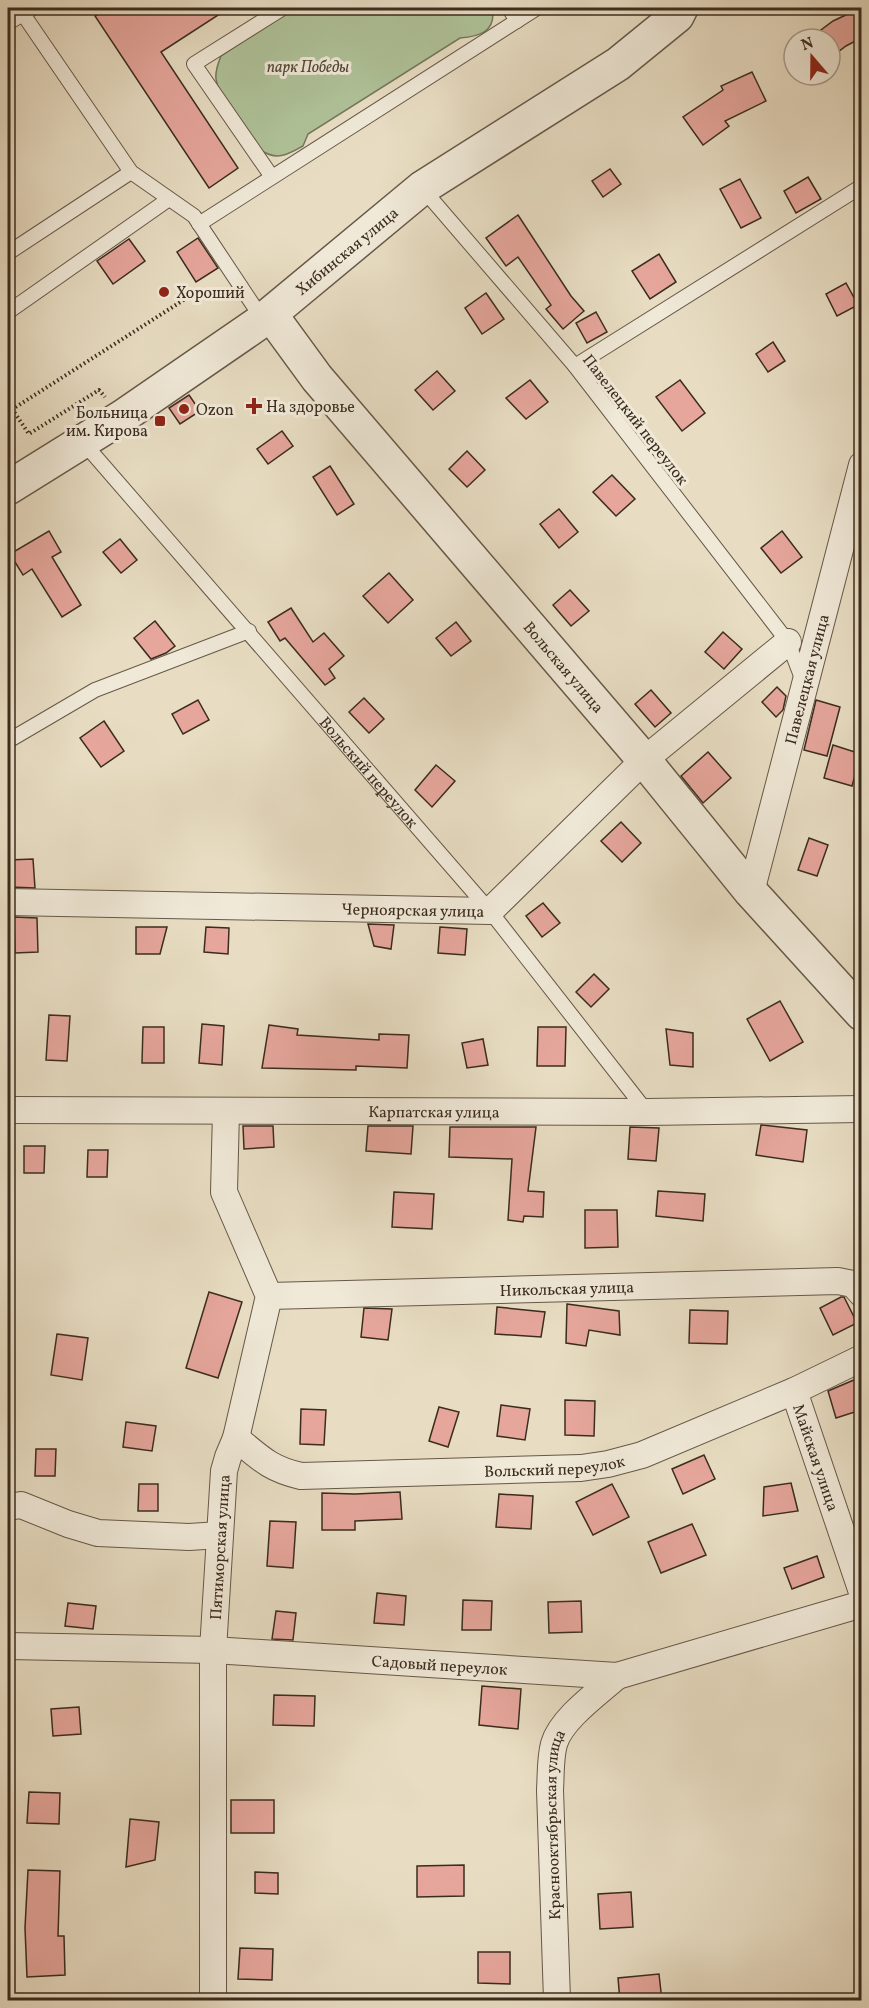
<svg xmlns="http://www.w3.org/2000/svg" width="869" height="2008" font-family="Vollkorn,serif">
	<rect width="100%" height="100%" fill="#e8ddc3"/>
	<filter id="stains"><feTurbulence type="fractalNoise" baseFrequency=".00333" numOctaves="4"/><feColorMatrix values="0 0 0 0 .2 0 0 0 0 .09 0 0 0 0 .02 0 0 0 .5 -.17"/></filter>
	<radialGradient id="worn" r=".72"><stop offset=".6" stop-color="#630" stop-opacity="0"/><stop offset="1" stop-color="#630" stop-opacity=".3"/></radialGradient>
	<path fill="#afc299" stroke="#75775c" stroke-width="1.5" d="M292,8h200c5,23 -13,29 -32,30l-152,96 -5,12c-15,8 -25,15 -41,5 -11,-16 -44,-54 -46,-72 -1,-9 2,-15 5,-23z"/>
	<g fill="#e6a69c" stroke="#3b2c1f" stroke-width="1.5">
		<polygon points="108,8 229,8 161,52 238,168 209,188 95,16"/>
		<polygon points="861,8 861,38 846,46 830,58 830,39 809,39 833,21"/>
		<polygon points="752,72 766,101 725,121 729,126 703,145 683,117 723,90 721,86"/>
		<polygon points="610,169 621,184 603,197 592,181"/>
		<polygon points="808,177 821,199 796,213 784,191"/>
		<polygon points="740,179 761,218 741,228 720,189"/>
		<polygon points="518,215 571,296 584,311 563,329 546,309 551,305 518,257 506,266 486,238"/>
		<polygon points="198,238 218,268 196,282 177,252"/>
		<polygon points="129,239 145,261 113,284 97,261"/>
		<polygon points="659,254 676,282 650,299 632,271"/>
		<polygon points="846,283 858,305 837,316 826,294"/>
		<polygon points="486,293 504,319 482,334 465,308"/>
		<polygon points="596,312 607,332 587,343 576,323"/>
		<polygon points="773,342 785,361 768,372 756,354"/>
		<polygon points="437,371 455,391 433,410 415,390"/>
		<polygon points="530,380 548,402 526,419 506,398"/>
		<polygon points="680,380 705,413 682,431 656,397"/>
		<polygon points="189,395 200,411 180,424 169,408"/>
		<polygon points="282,431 293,446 268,464 257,449"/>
		<polygon points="467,451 485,470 467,487 449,469"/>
		<polygon points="330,466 354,504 337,515 313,477"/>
		<polygon points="612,475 635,499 616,516 593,492"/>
		<polygon points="559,509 578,532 559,548 540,524"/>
		<polygon points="49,531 61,552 52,557 81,605 62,617 32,569 23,575 10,554"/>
		<polygon points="782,531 802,557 781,573 761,548"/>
		<polygon points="120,539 137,560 121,573 103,552"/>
		<polygon points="389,573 413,600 388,623 363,596"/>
		<polygon points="570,590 589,611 571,626 553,605"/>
		<polygon points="291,608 313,642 324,633 344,656 329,669 335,678 325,685 285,638 280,641 268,622"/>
		<polygon points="155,621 175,646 166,653 151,659 134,638"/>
		<polygon points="456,622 471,641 451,656 436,638"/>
		<polygon points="723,632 742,649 724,669 705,652"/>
		<polygon points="777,687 786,696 783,710 776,717 762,702"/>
		<polygon points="651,690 671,713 655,727 635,704"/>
		<polygon points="364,698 384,719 369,733 349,712"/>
		<polygon points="198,700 209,720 183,734 172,714"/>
		<polygon points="816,700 840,707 827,756 804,750"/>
		<polygon points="104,721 124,751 101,767 80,738"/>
		<polygon points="833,745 861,754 852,786 824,778"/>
		<polygon points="708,752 731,778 703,803 681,776"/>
		<polygon points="436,765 455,781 432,807 415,790"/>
		<polygon points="621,822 641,843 622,862 601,841"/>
		<polygon points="809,838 828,845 817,876 798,870"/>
		<polygon points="33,859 35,888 10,887 8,860"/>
		<polygon points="543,903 560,923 542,937 526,916"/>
		<polygon points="14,917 37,918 38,952 15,953"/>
		<polygon points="368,924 394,925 391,949 374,946"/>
		<polygon points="136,927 167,927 160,954 136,954"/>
		<polygon points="206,927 229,928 228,954 204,952"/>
		<polygon points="440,927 467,929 465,955 438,953"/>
		<polygon points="594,974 609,989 591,1007 576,992"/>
		<polygon points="780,1001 803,1042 770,1061 747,1019"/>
		<polygon points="49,1015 70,1016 67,1061 46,1060"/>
		<polygon points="202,1024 224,1026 222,1065 199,1063"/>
		<polygon points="269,1025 298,1029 297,1035 379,1040 379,1034 409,1035 407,1068 356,1066 356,1070 262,1068"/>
		<polygon points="143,1027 164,1027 164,1063 142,1063"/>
		<polygon points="538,1027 566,1027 565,1066 537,1066"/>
		<polygon points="666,1029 693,1033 693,1067 670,1065"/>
		<polygon points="483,1039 488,1065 467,1068 462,1043"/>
		<polygon points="761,1125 807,1130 803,1162 756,1155"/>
		<polygon points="243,1126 273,1126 274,1147 244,1149"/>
		<polygon points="368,1126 413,1126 411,1154 366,1151"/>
		<polygon points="450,1127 536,1127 528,1191 544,1192 543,1217 524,1216 523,1222 508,1220 512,1159 449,1157"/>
		<polygon points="630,1127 659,1128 656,1161 628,1159"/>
		<polygon points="24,1146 45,1146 44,1173 24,1173"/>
		<polygon points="88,1150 108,1150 107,1177 87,1177"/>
		<polygon points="658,1191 705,1194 703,1221 656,1216"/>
		<polygon points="394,1192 434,1194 432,1229 392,1227"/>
		<polygon points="585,1210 617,1210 618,1247 585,1248"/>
		<polygon points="209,1292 242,1302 218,1378 186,1368"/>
		<polygon points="841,1297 844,1297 857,1323 833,1335 820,1308"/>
		<polygon points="567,1304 619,1311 620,1335 589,1330 586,1346 566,1343"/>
		<polygon points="497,1307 545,1312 541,1337 495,1334"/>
		<polygon points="364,1308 392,1309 388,1340 361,1337"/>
		<polygon points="690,1310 728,1311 727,1344 689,1343"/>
		<polygon points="57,1334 88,1338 82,1380 51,1375"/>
		<polygon points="861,1377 861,1410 836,1418 828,1391"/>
		<polygon points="565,1400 595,1401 594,1436 565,1435"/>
		<polygon points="501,1405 530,1409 525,1440 497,1436"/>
		<polygon points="439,1407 459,1412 448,1447 429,1441"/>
		<polygon points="301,1409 326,1410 324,1445 300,1444"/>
		<polygon points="126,1422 156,1426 152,1451 123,1447"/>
		<polygon points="36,1449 56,1449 55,1476 35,1476"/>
		<polygon points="704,1455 715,1479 683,1494 672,1469"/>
		<polygon points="791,1483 798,1511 763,1516 764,1487"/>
		<polygon points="139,1484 158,1484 158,1511 138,1511"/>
		<polygon points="612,1484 629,1517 593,1535 576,1502"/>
		<polygon points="400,1492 402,1519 355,1521 355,1530 322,1530 322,1493 355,1494"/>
		<polygon points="499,1494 533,1496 531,1529 496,1527"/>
		<polygon points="270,1521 296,1522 293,1568 267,1566"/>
		<polygon points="692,1524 706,1555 661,1573 648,1542"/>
		<polygon points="817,1556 824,1577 792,1589 784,1568"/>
		<polygon points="377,1593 406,1596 404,1625 374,1623"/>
		<polygon points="463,1600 492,1601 491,1630 462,1630"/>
		<polygon points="581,1601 582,1632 549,1633 548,1602"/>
		<polygon points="68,1603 96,1606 93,1629 65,1626"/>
		<polygon points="276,1611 296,1613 293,1640 272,1639"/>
		<polygon points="482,1686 521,1689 518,1729 479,1725"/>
		<polygon points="274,1695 315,1696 314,1726 273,1725"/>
		<polygon points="79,1707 81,1734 53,1736 51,1709"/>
		<polygon points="29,1792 60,1793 59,1824 27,1823"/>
		<rect x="231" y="1800" width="43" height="33"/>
		<polygon points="130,1819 159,1822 155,1860 126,1867"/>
		<polygon points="464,1865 464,1896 417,1897 417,1866"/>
		<polygon points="28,1870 60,1871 58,1936 64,1936 65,1975 27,1977 25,1928"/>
		<polygon points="255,1872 278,1873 278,1894 255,1893"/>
		<polygon points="631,1892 633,1927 600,1929 598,1894"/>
		<polygon points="240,1948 273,1949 272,1980 238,1979"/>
		<polygon points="478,1952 510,1952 510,1984 478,1983"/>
		<polygon points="659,1974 662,2001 620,2001 618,1978"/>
	</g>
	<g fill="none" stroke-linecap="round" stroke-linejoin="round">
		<g stroke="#665848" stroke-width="16">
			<g id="service">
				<polyline points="509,8 517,21"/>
				<polyline points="23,14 131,172 194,216 263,320"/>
				<polyline points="8,23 33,8"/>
				<polyline points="272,177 194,64 283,8"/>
				<polyline points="422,188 575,366 788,642 803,681"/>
				<polyline points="199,224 537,8"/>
				<polyline points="8,253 131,172"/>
				<polyline points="8,312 169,199"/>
				<polyline points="575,366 862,186"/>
				<path id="s1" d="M82,441l408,470 157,201"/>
				<polyline points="8,741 95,690 249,631"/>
			</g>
		</g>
		<g stroke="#665848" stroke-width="28">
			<g id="minor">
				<path id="s2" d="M751,892l111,-427"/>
				<path id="s3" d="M8,902l482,9 154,-151 144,-118"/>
				<path id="s4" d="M8,1110l639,2 215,-3"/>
				<path id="s5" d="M269,1296l569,-15 15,3 9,10"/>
				<path id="s6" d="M794,1391l68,201"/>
				<path id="s7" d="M236,1438c24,20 34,31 65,38l280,-8 27,-4 34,-9 152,-64 68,-33"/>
				<polyline points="8,1507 21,1505 68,1524 98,1533 189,1537 220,1535"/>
				<path id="s8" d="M8,1646l205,4 404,26 245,-72"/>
				<path id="s9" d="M213,2000v-350l11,-179 4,-14 8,-19 33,-142 -45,-104 2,-81"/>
				<path id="s10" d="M557,2000l-7,-210c1,-15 0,-31 4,-46 7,-25 44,-51 63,-68"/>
			</g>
		</g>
		<g stroke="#665848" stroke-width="36">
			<g id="tertiary">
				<path id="s11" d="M271,315l46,63 327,382 107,132 111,122"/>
				<path id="s12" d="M8,488l114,-71 141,-97 159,-132 196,-124 59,-48 4,-8"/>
			</g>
		</g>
		<g stroke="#3b2c1f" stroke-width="4" stroke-dasharray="1.5 3" stroke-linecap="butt">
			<polyline points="12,409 29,434 99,390 105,397"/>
			<polyline points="8,412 193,294"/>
		</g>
		<use href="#service" stroke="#f0e9d8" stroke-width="14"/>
		<use href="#minor" stroke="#f0e9d8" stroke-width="26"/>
		<use href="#tertiary" stroke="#f0e9d8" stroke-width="33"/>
	</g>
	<g fill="#8f2418" stroke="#f0e9d8" stroke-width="2">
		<circle cx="164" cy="292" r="6"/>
		<path d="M251 397h6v6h6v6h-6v6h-6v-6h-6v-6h6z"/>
		<circle cx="184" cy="409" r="6"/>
		<rect x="154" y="415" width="12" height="12" rx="3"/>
	</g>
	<g text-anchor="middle" stroke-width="6" stroke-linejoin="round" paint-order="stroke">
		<g font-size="16" font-style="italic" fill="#524a37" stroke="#f0e9d8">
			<text x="308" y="72">парк Победы</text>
		</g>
		<g font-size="16" fill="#3b2c1f" stroke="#f0e9d8">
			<text dy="6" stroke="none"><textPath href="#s12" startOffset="414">Хибинская улица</textPath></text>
			<text transform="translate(636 419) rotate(52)" y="6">Павелецкий переулок</text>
			<text dy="6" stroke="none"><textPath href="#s11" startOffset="458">Вольская улица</textPath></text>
			<text dy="6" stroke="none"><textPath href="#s2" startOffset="220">Павелецкая улица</textPath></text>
			<text dy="6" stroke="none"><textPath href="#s1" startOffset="438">Вольский переулок</textPath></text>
			<text dy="6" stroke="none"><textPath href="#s3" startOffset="405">Черноярская улица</textPath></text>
			<text dy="6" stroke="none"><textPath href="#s4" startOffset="426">Карпатская улица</textPath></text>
			<text dy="6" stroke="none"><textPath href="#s5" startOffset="298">Никольская улица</textPath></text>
			<text dy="6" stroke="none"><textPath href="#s6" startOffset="70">Майская улица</textPath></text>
			<text dy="6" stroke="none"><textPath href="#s7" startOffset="330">Вольский переулок</textPath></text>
			<text dy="6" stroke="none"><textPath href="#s9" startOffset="453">Пятиморская улица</textPath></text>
			<text dy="6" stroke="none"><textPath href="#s8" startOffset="432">Садовый переулок</textPath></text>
			<text dy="6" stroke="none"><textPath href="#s10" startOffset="176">Краснооктябрьская улица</textPath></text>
		</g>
		<g font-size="16" fill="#3b2c1f" stroke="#f0e9d8" text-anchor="start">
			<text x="176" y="298">Хороший</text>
			<text x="266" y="412">На здоровье</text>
			<text x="196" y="415">Ozon</text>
			<text x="148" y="418" text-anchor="end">Больница<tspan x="148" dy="18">им. Кирова</tspan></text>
		</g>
	</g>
	<rect width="869" height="2008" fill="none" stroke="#e8ddc3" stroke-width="30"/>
	<rect x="9" y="9" width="851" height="1990" fill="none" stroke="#3b2c1f" stroke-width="3"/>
	<rect x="15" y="15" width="839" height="1978" fill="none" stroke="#3b2c1f" stroke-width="1.5"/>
	<g transform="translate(812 57) rotate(340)"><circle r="28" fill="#f0e9d8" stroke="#a89d8e" stroke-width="1.5"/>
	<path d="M0-4.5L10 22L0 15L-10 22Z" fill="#8f2418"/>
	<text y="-9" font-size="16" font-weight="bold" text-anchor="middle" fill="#3b2c1f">N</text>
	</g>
	<rect width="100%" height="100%" filter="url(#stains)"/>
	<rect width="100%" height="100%" fill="url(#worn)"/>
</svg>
